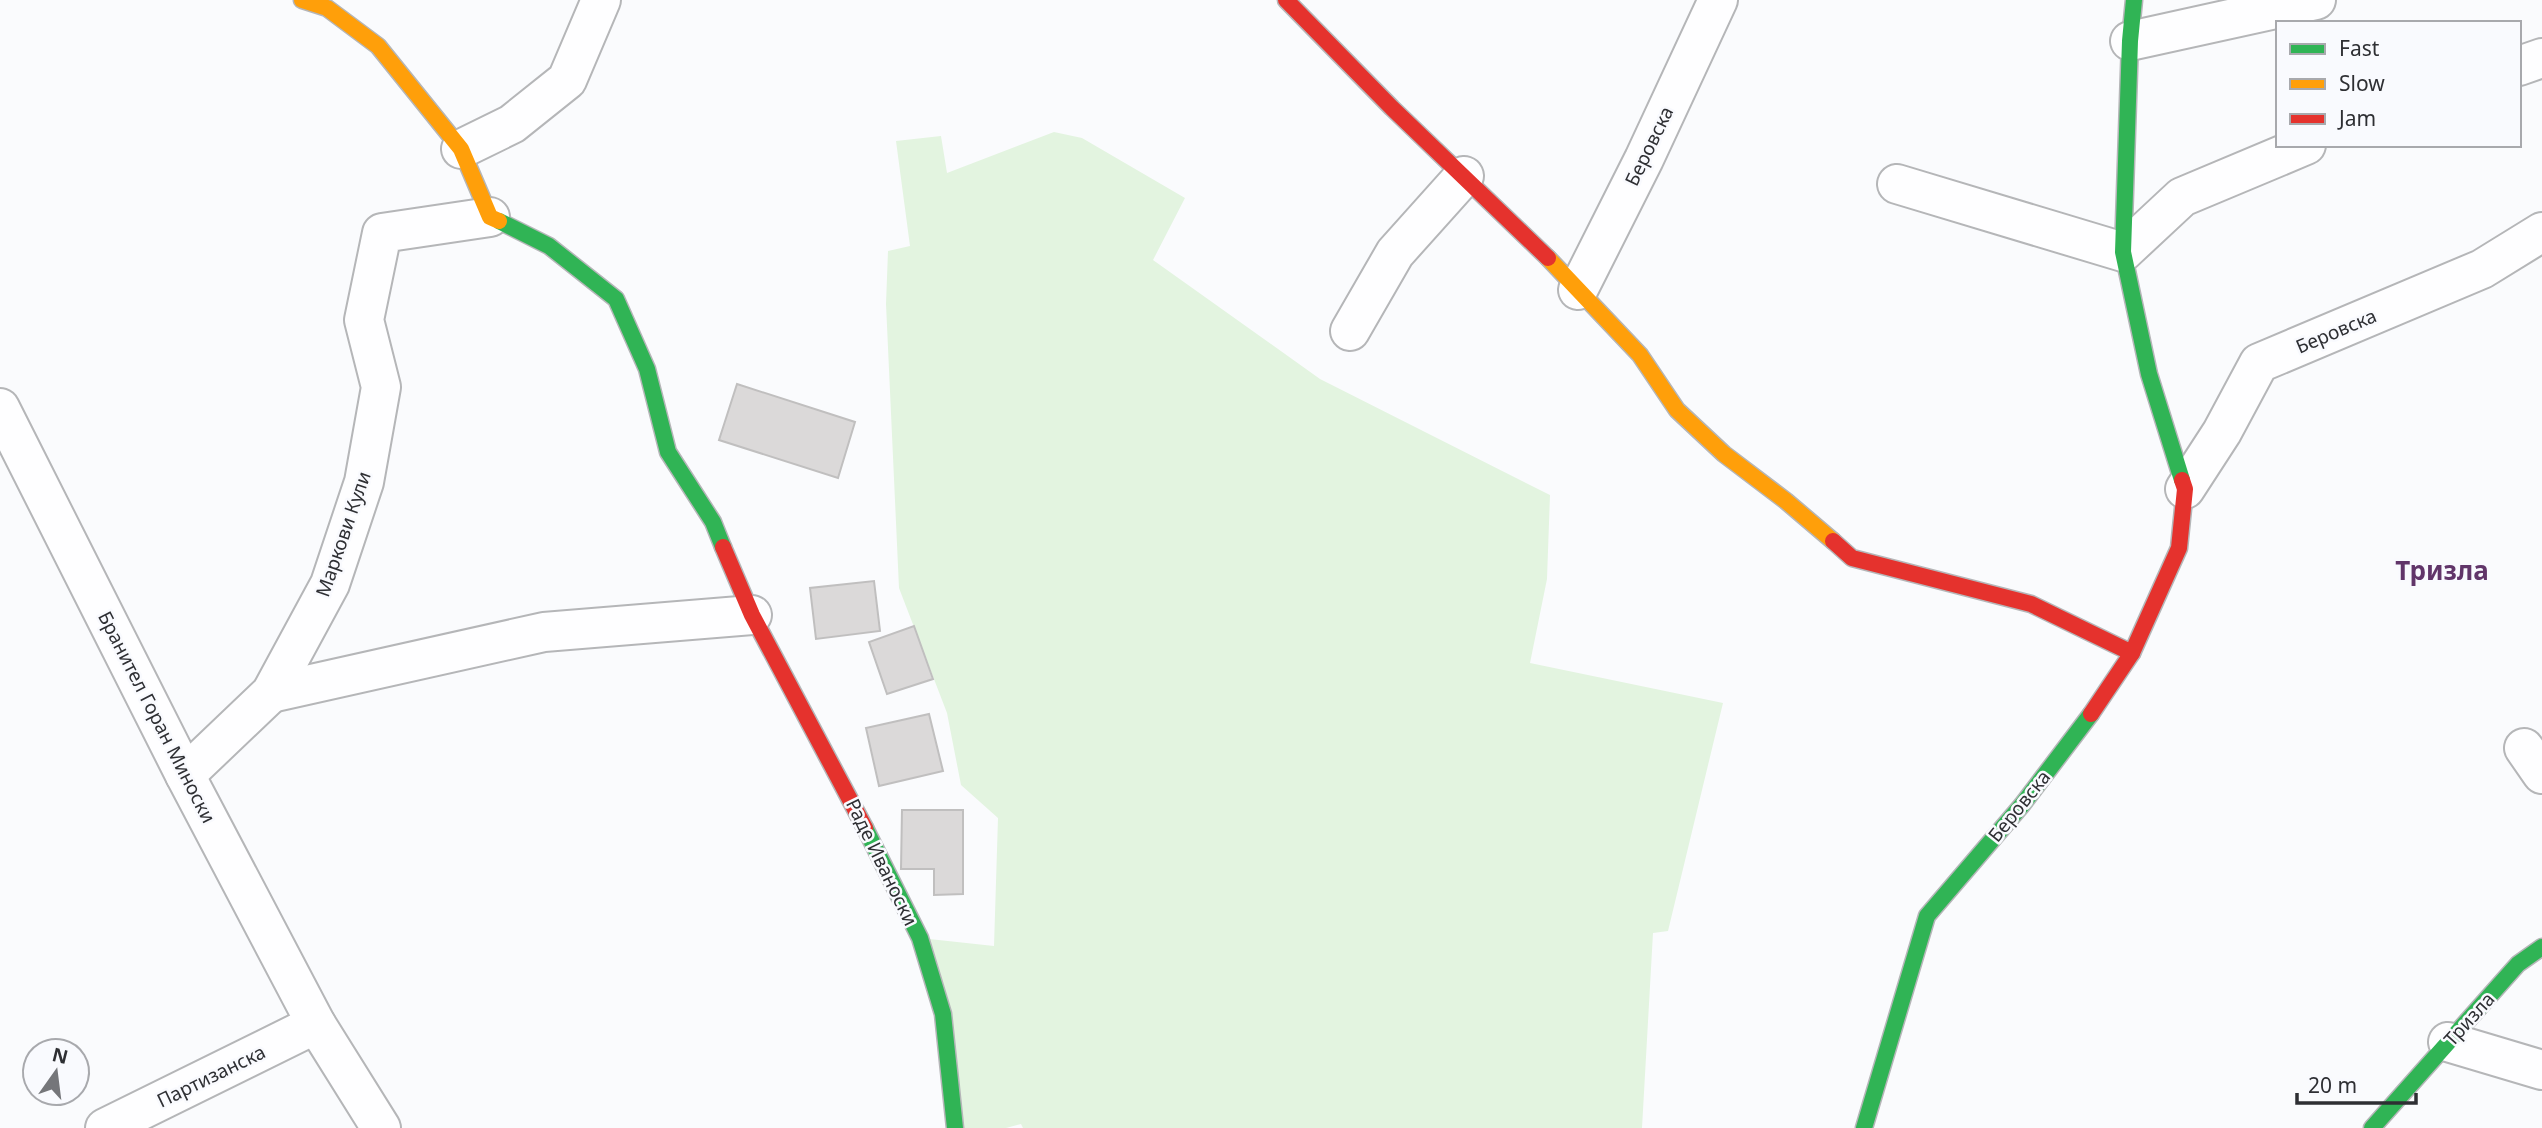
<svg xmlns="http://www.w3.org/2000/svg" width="2542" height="1128" font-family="'Noto Sans',sans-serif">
	<rect width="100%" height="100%" fill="#fafbfd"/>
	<polygon fill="#e3f4e0" points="1054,132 1082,138 1185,198 1153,260 1320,379 1550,495 1547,579 1530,663 1723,703 1668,931 1653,933 1642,1128 1023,1128 1021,1124 1006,1128 955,1128 920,938 994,946 998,818 961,785 947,713 899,588 886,304 888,251 910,246 896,141 941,136 947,173"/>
	<g fill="#dbd9d9" stroke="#c0bfbf" stroke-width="2">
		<polygon points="737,384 855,422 838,478 719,440"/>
		<polygon points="874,581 880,631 816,639 810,588"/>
		<polygon points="914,626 933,679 887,694 869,642"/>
		<polygon points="929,714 943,771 879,786 866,728"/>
		<polygon points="902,810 963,810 963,894 934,895 934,869 901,869"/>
	</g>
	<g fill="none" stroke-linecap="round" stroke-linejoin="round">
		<g stroke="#b5b6b8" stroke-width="42">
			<g id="street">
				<polyline points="2130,41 2316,0"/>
				<polyline points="2519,66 2542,58"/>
				<polyline points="461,149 512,124 567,80 601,0"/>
				<polyline points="1897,184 2123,252 2182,197 2306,145"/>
				<polyline points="1578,290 1644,159 1718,0"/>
				<polyline points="1350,331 1395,253 1464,176"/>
				<polyline points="0,408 185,775 316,1024 381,1128"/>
				<polyline points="2185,489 2222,432 2259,363 2482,269 2542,232"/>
				<polyline points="271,693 544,632 752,615"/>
				<polyline points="2524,748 2542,774"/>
				<polyline points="185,775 271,693 330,584 364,482 381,387 364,320 382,233 490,217"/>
				<polyline points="2448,1042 2542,1070"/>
				<polyline points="105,1128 316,1024"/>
			</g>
		</g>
		<g stroke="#b5b6b8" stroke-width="19">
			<g id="fast">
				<polyline points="2134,0 2130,41 2123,252 2149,374 2182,480"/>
				<polyline points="499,221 549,246 616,299 647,369 668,452 713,522 723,547"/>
				<polyline points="865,828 920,938 943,1014 955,1128"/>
				<polyline points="1864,1128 1927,916 2022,805 2091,714"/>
				<polyline points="2372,1128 2518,964 2542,947"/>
			</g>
		</g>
		<g stroke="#b5b6b8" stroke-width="19">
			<g id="slow">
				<polyline points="302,0 327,8 378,46 461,149 490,217 499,221"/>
				<polyline points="1548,258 1640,355 1677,410 1724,454 1786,501 1833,541"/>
			</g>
		</g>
		<g stroke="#b5b6b8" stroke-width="19">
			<g id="jam">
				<polyline points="1286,0 1392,108 1548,258"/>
				<polyline points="1833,541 1852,558 2031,604 2132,653"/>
				<polyline points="723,547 752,615 865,828"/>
				<polyline points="2091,714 2132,653 2179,548 2185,489 2182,480"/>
			</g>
		</g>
		<use href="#street" stroke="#fefeff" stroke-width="38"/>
		<use href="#fast" stroke="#30b455" stroke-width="16"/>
		<use href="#slow" stroke="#ff9f0a" stroke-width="16"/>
		<use href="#jam" stroke="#e5322d" stroke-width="16"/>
	</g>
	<g text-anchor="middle" stroke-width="5" stroke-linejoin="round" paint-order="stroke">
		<g font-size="19" fill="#2e2f33" stroke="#f9fafe">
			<text transform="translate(1649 146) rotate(-64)" y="7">Беровска</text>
			<text transform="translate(2336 331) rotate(-23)" y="7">Беровска</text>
			<text transform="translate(343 534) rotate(-71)" y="7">Маркови Кули</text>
			<text transform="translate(157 717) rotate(63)" y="7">Бранител Горан Миноски</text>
			<text transform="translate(2019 806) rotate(-51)" y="7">Беровска</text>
			<text transform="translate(882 862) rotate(64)" y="7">Раде Иваноски</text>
			<text transform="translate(2469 1019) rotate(-48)" y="7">Тризла</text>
			<text transform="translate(211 1076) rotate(-26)" y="7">Партизанска</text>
		</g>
		<g font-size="26" font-weight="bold" fill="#613569" stroke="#f9fafe">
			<text x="2442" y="580">Тризла</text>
		</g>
	</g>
	<rect x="2276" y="21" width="245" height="126" fill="#f9fafe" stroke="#a8a9ad" stroke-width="2"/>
	<rect x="2290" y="44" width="35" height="10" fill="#30b455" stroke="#a8a9ad" stroke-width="2"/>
	<text x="2339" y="56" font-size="21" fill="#2e2f33">Fast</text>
	<rect x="2290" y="79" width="35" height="10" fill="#ff9f0a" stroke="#a8a9ad" stroke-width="2"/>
	<text x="2339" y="91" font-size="21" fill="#2e2f33">Slow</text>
	<rect x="2290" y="114" width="35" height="10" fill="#e5322d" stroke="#a8a9ad" stroke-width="2"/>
	<text x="2339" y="126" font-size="21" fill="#2e2f33">Jam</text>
	<g transform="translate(56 1072) rotate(14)"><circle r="33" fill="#f9fafe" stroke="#a8a9ad" stroke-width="2"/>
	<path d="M0-5L12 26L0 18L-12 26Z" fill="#75767a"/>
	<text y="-10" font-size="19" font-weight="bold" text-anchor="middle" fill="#2e2f33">N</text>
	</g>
	<path d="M2297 1093v10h119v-10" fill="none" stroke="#2e2f33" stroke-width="3.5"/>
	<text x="2308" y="1093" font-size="21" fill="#2e2f33" stroke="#f9fafe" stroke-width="5" paint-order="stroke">20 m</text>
</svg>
